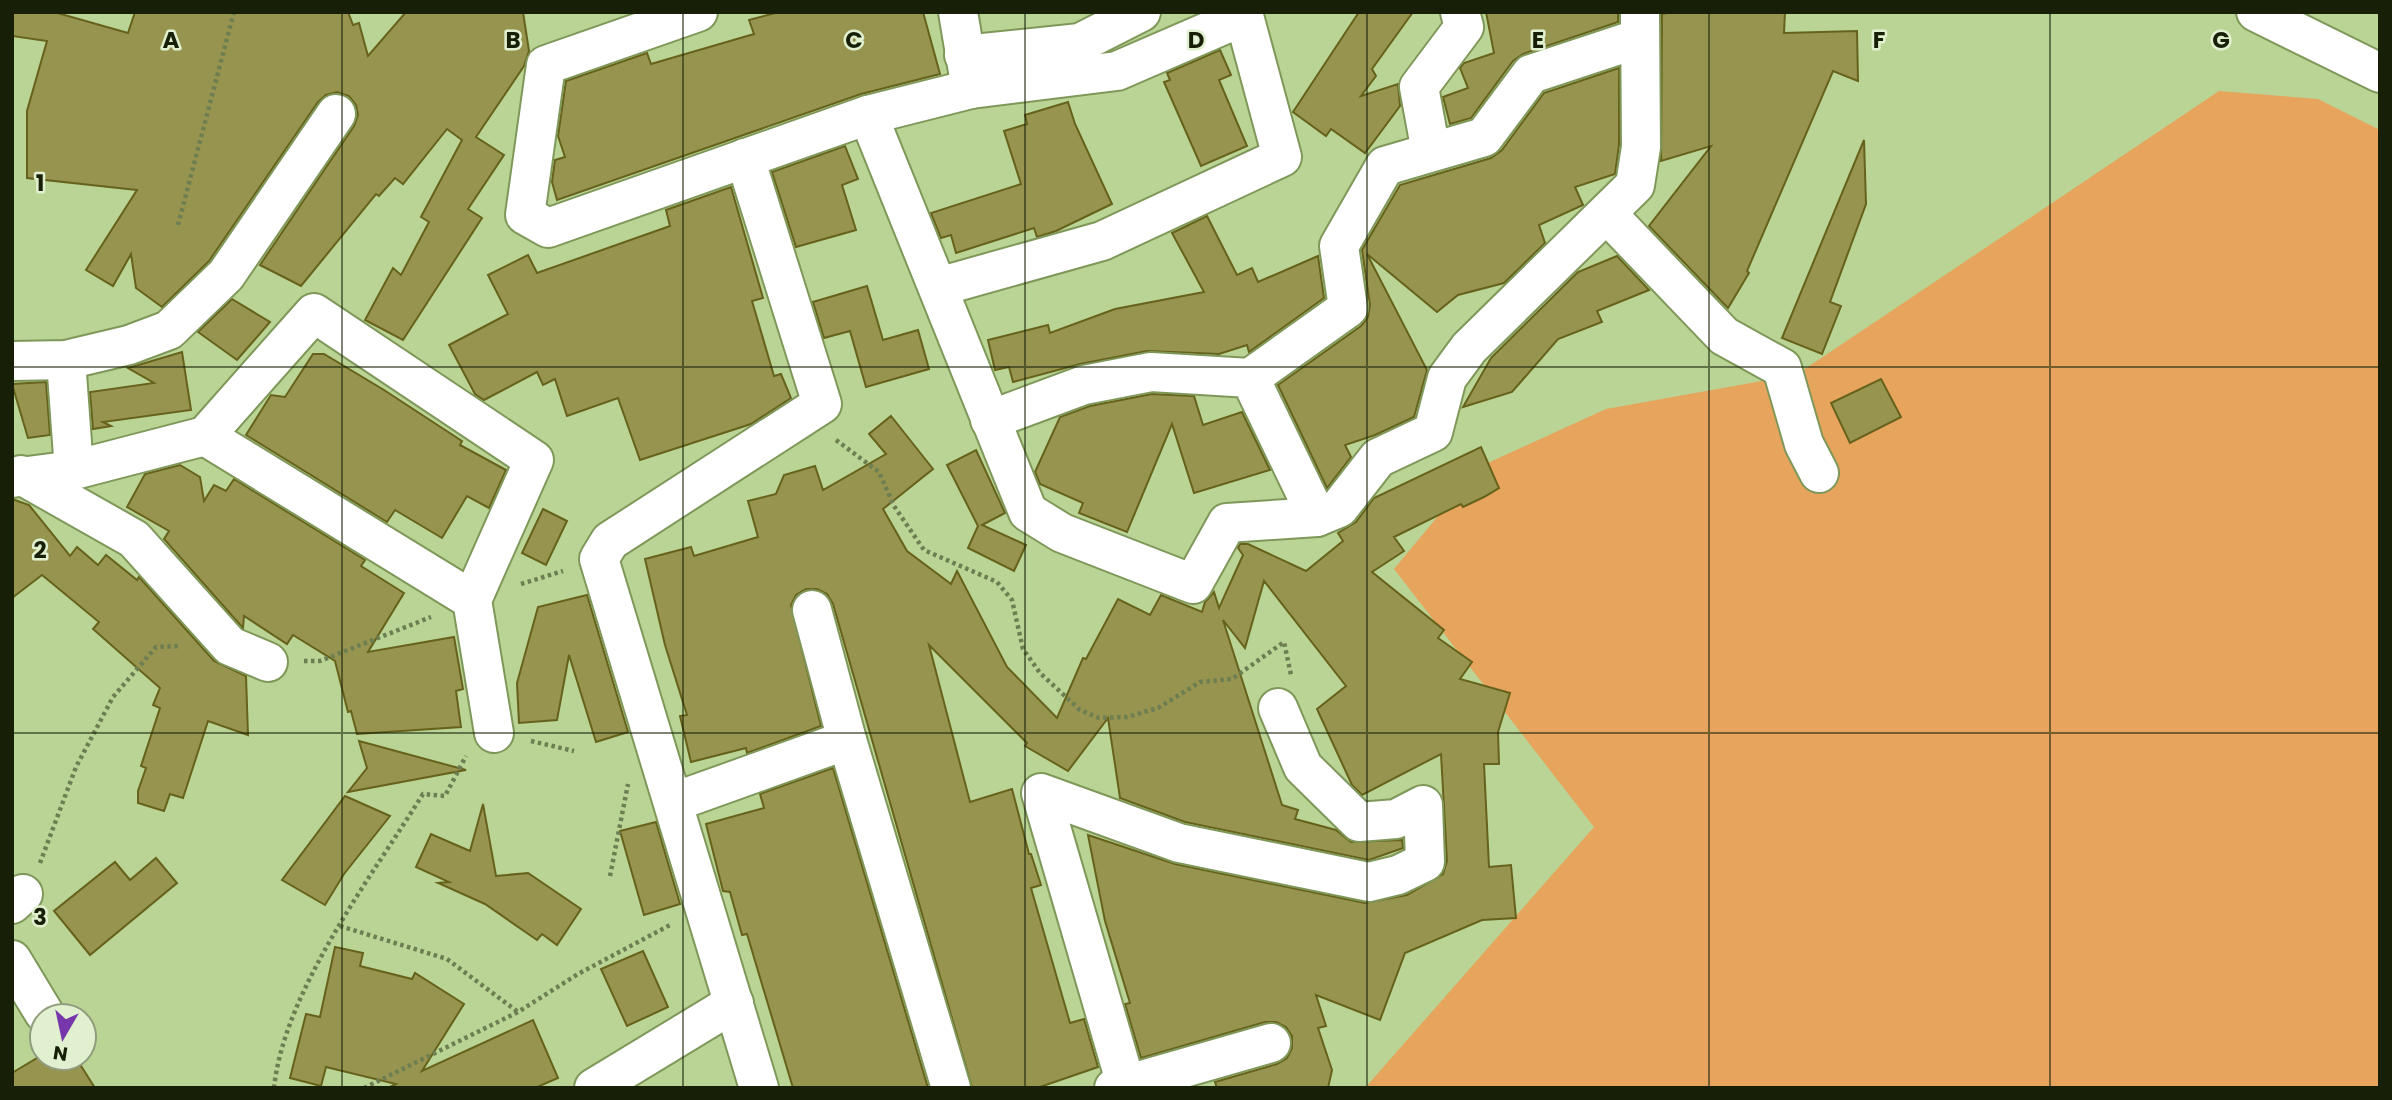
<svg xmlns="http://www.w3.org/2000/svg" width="2392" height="1100" font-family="Poppins,sans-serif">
	<rect width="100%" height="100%" fill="#b9d494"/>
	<polygon fill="#e6a45d" points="2219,91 2318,99 2380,130 2380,1088 1365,1088 1594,827 1394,569 1479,467 1606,409 1796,375"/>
	<g fill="#979450" stroke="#66621b" stroke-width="2">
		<polygon points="12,12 54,12 128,33 135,12 348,12 353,25 359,23 368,56 406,12 523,12 529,51 524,66 476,137 504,155 468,209 482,218 403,340 365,320 393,268 401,275 429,222 421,217 462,140 447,129 403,184 395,178 379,196 376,194 301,286 260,265 354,126 358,115 356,105 349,96 337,92 326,95 318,102 209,261 162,307 136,288 131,254 113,286 86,270 137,190 27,178 27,111 47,41 12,36"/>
		<polygon points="779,12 923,12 940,74 861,94 557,200 552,182 555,160 565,157 558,136 566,81 647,53 651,64 754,34 749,20"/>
		<polygon points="1359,12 1413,12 1372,69 1376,76 1361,96 1398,84 1400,106 1365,153 1331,129 1326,136 1293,112"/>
		<polygon points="1486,12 1618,12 1618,22 1523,54 1513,61 1471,118 1450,124 1443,97 1468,88 1460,68 1464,63 1494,53"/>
		<polygon points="1671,12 1785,12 1784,33 1857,31 1858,81 1833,71 1747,271 1749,273 1728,308 1649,226 1711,146 1661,161 1662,14"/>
		<polygon points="1220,50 1231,75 1219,80 1247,146 1201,166 1164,82 1170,80 1167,73"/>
		<polygon points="1619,68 1619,145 1615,174 1575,187 1583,205 1539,225 1545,243 1504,283 1458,295 1437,312 1367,254 1427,370 1414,417 1375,435 1345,445 1351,457 1327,488 1278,385 1361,326 1368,317 1370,305 1362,250 1400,185 1491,158 1502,150 1544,93"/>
		<polygon points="1068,102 1075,124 1112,204 1056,231 1037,237 1034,228 956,253 951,235 941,238 931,213 1021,184 1004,131 1027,124 1025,115"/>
		<polygon points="1864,140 1866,204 1830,302 1841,306 1822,354 1782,338"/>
		<polygon points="845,146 858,179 842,185 856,230 796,247 772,172"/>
		<polygon points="731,187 763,298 752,301 774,376 781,374 791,398 751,424 640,460 618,398 567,416 555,379 543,385 537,372 484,400 475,394 449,345 508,314 488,275 528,255 537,273 670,226 666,210"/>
		<polygon points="1207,216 1237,275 1252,268 1258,282 1318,256 1324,298 1249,352 1247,345 1219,354 1147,351 1080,364 1013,382 1009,367 995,370 988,340 1048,325 1050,333 1115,309 1204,292 1172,233"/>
		<polygon points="1617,256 1649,290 1597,311 1602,322 1558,339 1512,392 1463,407 1491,358 1578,272"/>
		<polygon points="867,286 883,340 918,330 929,369 866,387 850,331 824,338 813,302"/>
		<polygon points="232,299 270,322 237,360 198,332"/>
		<polygon points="182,352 191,410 103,422 111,426 93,429 90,392 154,383 128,368"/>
		<polygon points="313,354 324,354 384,390 462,441 460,445 506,470 489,508 467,496 442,538 395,510 387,522 246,435 271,395 285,397"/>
		<polygon points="1881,379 1901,417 1850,443 1831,403"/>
		<polygon points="46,382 50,435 28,438 12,384"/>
		<polygon points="1152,394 1194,396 1203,425 1242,412 1270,470 1194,493 1172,424 1127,532 1079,513 1083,503 1040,484 1035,472 1060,417 1090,406"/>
		<polygon points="891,416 933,469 883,509 907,551 951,584 957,571 1007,667 1057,718 1083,658 1086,659 1118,599 1150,615 1161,595 1202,612 1205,602 1214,592 1219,608 1243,555 1238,548 1240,544 1248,544 1306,571 1343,541 1338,533 1356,522 1374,498 1481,447 1499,488 1484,497 1463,507 1461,504 1394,537 1404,551 1372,572 1444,630 1438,638 1472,662 1460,679 1510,693 1498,732 1499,764 1484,764 1489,867 1511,865 1516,918 1482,920 1405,953 1380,1020 1316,995 1326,1026 1318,1028 1332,1070 1328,1088 1217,1088 1215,1082 1277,1064 1287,1058 1292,1048 1292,1036 1286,1027 1276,1022 1265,1022 1141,1058 1125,1004 1130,1003 1105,921 1088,835 1175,864 1365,903 1407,895 1443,874 1447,861 1441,754 1362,795 1352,785 1317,709 1346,686 1264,581 1245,648 1223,620 1282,805 1298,810 1295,819 1336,830 1351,842 1402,840 1403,848 1369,860 1185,822 1120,798 1108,718 1068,771 1025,746 1027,743 929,645 970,802 1012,789 1029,854 1031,854 1041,885 1031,888 1070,1023 1084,1019 1098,1067 1037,1088 972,1088 833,604 827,594 817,589 806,589 796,595 791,605 821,726 747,753 746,748 691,762 680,716 687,715 665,645 645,559 691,547 694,556 758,537 748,501 776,494 784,475 815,466 823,490 886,454 869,434"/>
		<polygon points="976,450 1005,513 982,525 1026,545 1014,571 968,548 978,526 947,465"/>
		<polygon points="180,465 200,477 204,501 214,485 226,491 234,479 365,560 361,566 404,593 368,652 454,637 463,689 456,691 461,727 357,734 351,711 348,712 335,661 293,635 287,644 244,616 243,628 164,539 169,531 127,507 145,474"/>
		<polygon points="12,499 29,505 70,556 77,547 98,565 106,555 137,580 139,577 214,661 246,676 248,735 208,721 183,798 170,794 164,811 138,803 138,791 146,768 141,766 160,708 153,705 160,688 93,629 99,622 42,575 12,598"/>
		<polygon points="543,509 567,521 546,565 522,553"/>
		<polygon points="587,595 628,732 596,742 569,655 557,720 519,723 517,683 538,607"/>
		<polygon points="359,741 466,770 348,792 367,768"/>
		<polygon points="833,768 928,1088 793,1088 747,934 742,935 730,892 723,891 706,824 764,808 760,794"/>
		<polygon points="345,796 390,816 344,874 325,905 282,880"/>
		<polygon points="483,804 496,876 528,873 581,909 557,945 542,934 537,940 485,904 438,883 449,882 416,867 431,834 470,851"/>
		<polygon points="656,822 680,904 644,915 620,831"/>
		<polygon points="156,858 177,883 90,955 54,911 115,862 130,880"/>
		<polygon points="335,947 363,953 360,966 412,979 415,973 464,1004 422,1071 533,1020 558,1078 535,1088 388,1088 396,1084 326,1067 321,1086 290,1078 306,1014 320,1017"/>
		<polygon points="643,951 668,1007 627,1026 601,969"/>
		<polygon points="37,1058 76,1058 95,1088 12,1088 12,1073"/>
	</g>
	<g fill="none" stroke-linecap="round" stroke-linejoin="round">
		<g stroke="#7f985a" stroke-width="42">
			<g id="minor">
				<polyline points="698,12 546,65 525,215 548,228 868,115 971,89 958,12"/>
				<polyline points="2256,12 2380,73"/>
				<polyline points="964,55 1080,43 1141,12"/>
				<polyline points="868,115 1028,512 1062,533 1193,584 1227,523 1317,517 1339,508 1378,458 1433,432 1447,378 1469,348 1635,185 1641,147 1640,12"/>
				<polyline points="1431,152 1419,87 1464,27 1460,12"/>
				<polyline points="745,158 822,404 610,541 599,559 759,1088"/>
				<polyline points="1607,214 1724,336 1782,368 1804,444 1819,473"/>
				<polyline points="938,287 1102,241 1282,157 1244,16 1117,71 971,89"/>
				<polyline points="66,360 74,470"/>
				<polyline points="12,361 66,360 129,345 169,330 226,275 336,114"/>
				<polyline points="1250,378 1348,308 1339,246 1385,166 1484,137 1531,74 1640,38"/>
				<polyline points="990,420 1084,385 1151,372 1250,378 1317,517"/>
				<polyline points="205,436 314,313 534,460 472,600"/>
				<polyline points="21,475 134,539 230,646 268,662"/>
				<polyline points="12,478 74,470 205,436 472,600 494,733"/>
				<polyline points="812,610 847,740 951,1088"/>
				<polyline points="674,802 847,740"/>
				<polyline points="12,904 23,894"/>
				<polyline points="12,960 44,1013"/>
				<polyline points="594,1088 734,1003"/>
				<polyline points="1114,1088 1271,1043"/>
				<polyline points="1127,1088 1041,793 1179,843 1369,882 1398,875 1425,862 1423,805 1396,819 1359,822 1303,767 1278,708"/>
			</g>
		</g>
		<g stroke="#6d7f52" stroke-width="4.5" stroke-dasharray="3.5 3.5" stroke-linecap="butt">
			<polyline points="178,225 234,12"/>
			<polyline points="836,440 879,472 894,506 924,550 997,582 1012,600 1023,649 1040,673 1080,710 1099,718 1127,717 1158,708 1200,682 1232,679 1284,642 1291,675"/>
			<polyline points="521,584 563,571"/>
			<polyline points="304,661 320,661 431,617"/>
			<polyline points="531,741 574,751"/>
			<polyline points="40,863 76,767 113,697 156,647 180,646"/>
			<polyline points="610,876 628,784"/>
			<polyline points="340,926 447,959 518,1012"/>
			<path d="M274,1088c10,-97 98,-212 149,-294l22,2 21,-40"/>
			<polyline points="364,1088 518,1012 578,974 670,925"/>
		</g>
		<use href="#minor" stroke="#fff" stroke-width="38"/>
	</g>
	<path fill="none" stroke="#172007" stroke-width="2" stroke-opacity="0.55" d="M342,12v1076M683,12v1076M1025,12v1076M1367,12v1076M1709,12v1076M2050,12v1076M12,367h2368M12,733h2368"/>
	<g font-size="23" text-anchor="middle" font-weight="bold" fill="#172007" stroke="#e1f0cf" stroke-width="5" stroke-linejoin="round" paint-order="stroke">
		<text x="171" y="48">A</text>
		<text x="513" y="48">B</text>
		<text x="854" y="48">C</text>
		<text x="1196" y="48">D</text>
		<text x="1538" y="48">E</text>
		<text x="1879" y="48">F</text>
		<text x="2221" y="48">G</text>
		<text x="40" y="191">1</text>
		<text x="40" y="558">2</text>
		<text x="40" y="925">3</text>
	</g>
	<rect width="2392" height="1100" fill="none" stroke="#172007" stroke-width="28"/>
	<g transform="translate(63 1037) rotate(189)"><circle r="33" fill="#e1f0cf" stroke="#909d7f" stroke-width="2"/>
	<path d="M0-5L12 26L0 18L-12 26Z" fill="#7836ab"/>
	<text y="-10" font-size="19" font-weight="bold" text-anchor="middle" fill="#172007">N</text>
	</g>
</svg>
